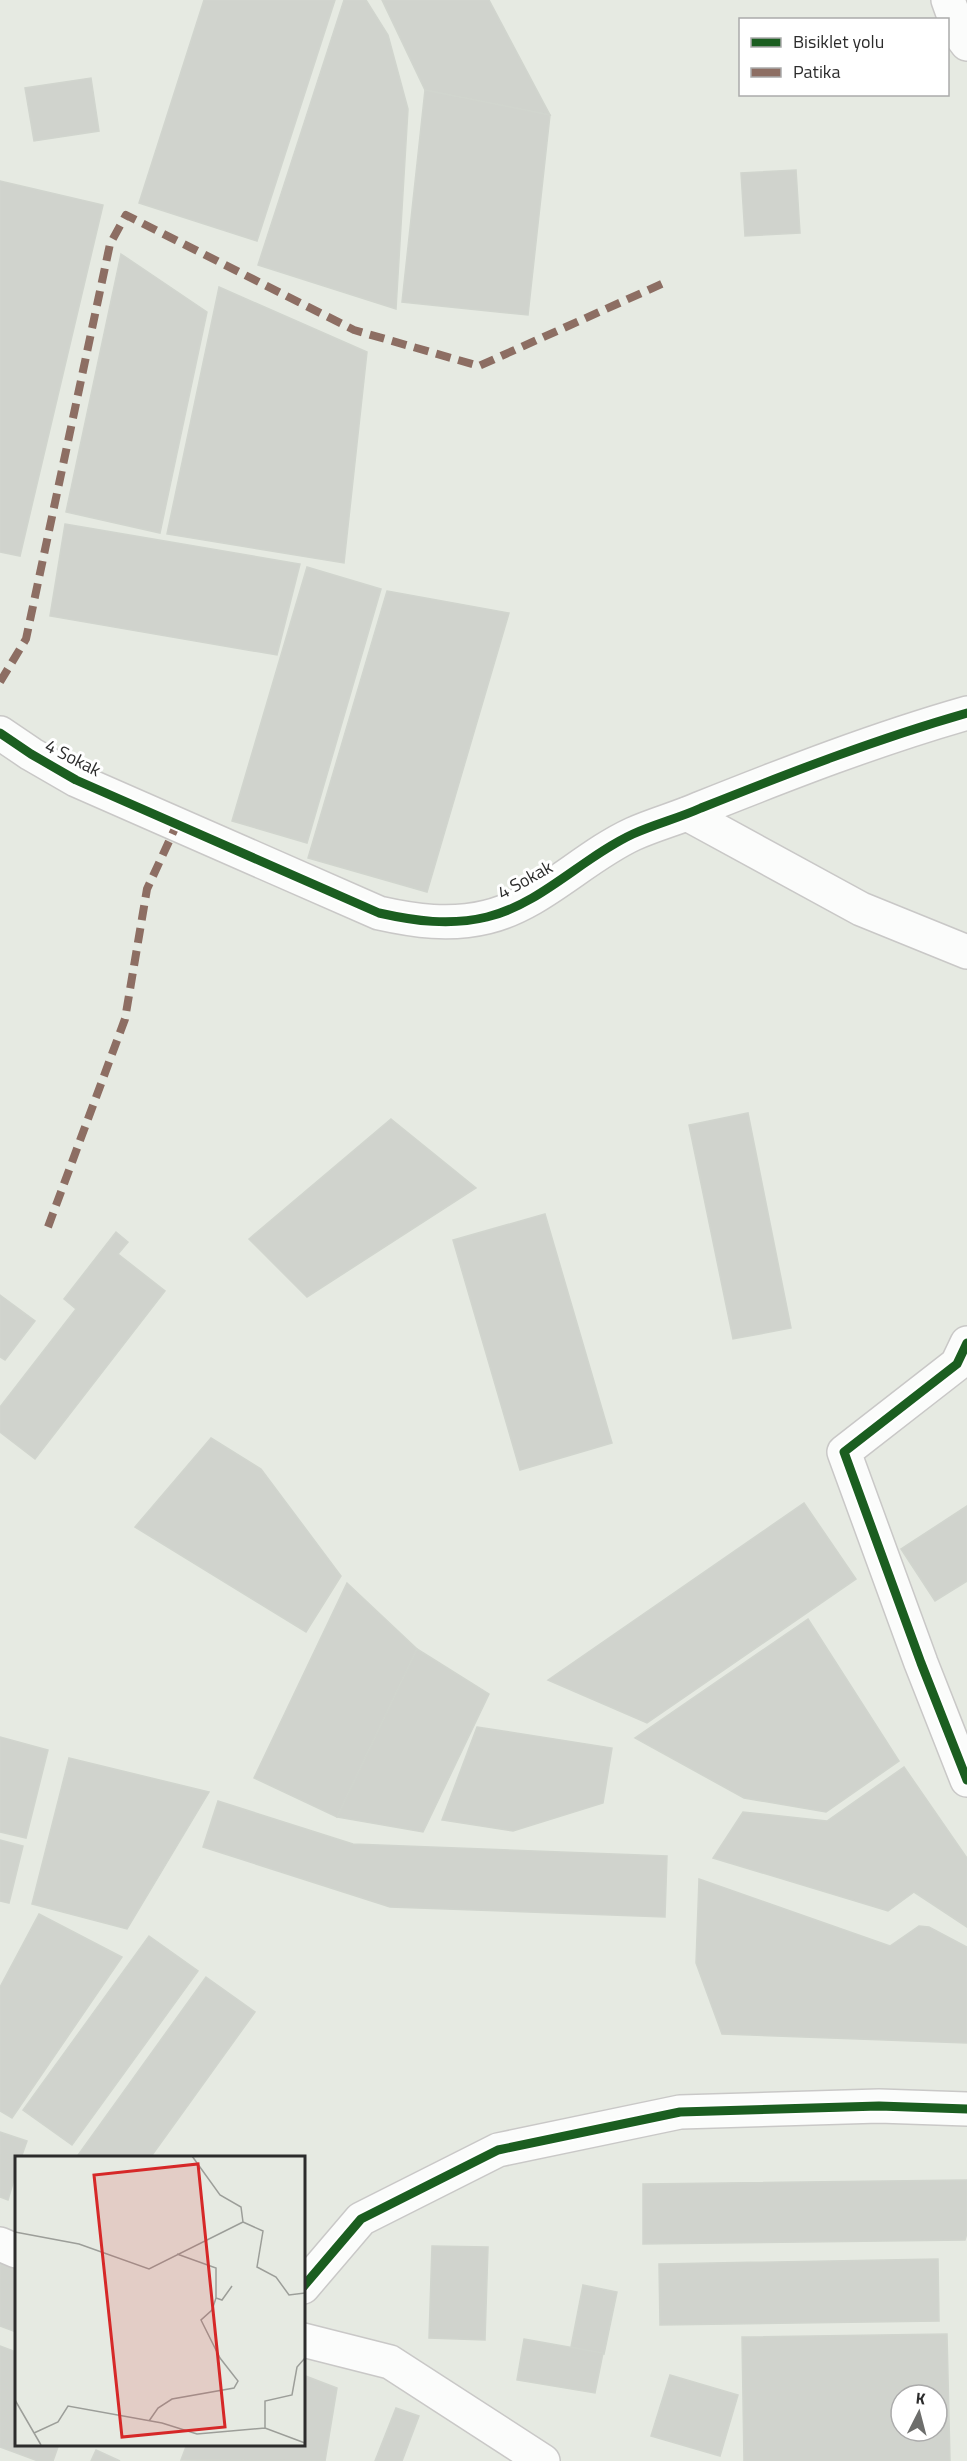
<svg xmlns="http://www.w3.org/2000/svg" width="967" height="2461" font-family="'Titillium Web',sans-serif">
	<rect width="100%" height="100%" fill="#e6eae2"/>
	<g fill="#d0d3cd" stroke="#d1d5ce" stroke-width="1.5" fill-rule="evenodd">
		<polygon points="204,0 335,0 257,241 139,203"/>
		<polygon points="344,0 366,0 388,35 408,109 396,309 258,265"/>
		<polygon points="382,0 489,0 550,115 425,90"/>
		<polygon points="91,78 99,131 34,141 25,88"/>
		<polygon points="425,90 550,115 528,315 402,302"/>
		<polygon points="796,170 800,233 745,236 741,173"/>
		<polygon points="0,181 103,205 20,556 0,552"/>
		<polygon points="121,254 207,312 160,533 66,512"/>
		<polygon points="219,287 367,352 344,563 167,534"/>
		<polygon points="65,524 300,564 277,655 50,616"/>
		<polygon points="307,567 381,589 307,843 232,821"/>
		<polygon points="387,591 509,613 427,892 308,858"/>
		<polygon points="748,1113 791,1328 733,1339 689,1125"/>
		<polygon points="391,1119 476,1188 307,1297 249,1239"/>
		<polygon points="545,1214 612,1443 520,1470 453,1240"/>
		<polygon points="116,1232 128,1242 118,1254 165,1291 35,1459 0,1432 0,1407 76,1309 64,1299"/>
		<polygon points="0,1295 35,1321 5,1360 0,1357"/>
		<polygon points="211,1438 261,1469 341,1576 306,1632 135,1527"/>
		<polygon points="804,1503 856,1579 647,1723 548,1680"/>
		<polygon points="967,1506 967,1581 935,1601 901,1549"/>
		<polygon points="347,1583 417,1649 337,1817 254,1778"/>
		<polygon points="808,1619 899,1761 826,1812 744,1798 635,1738"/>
		<polygon points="417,1649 489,1694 423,1832 337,1817"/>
		<polygon points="477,1727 612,1748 603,1803 513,1831 442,1820"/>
		<polygon points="0,1737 48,1750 26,1838 0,1832"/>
		<polygon points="69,1758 209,1792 127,1929 32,1904"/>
		<polygon points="904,1767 967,1858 967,1927 914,1892 888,1911 713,1858 743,1812 827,1821"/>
		<polygon points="218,1801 353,1844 667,1856 665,1917 390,1907 203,1847"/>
		<polygon points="0,1840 23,1846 9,1903 0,1901"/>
		<polygon points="699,1879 890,1946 919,1926 929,1927 967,1947 967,2043 722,2034 696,1963"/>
		<polygon points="39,1914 122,1957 12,2118 0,2111 0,1987"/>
		<polygon points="149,1936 198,1971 72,2145 23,2110"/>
		<polygon points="206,1977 255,2012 150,2158 76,2158"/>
		<polygon points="0,2132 27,2141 21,2158 16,2158 16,2173 8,2200 0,2197"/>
		<polygon points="967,2180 967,2233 965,2240 643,2244 643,2184"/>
		<polygon points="432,2246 488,2247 485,2340 429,2338"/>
		<polygon points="938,2259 939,2321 660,2325 659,2264"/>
		<polygon points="0,2262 16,2268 16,2332 0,2326"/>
		<polygon points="583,2285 617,2292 604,2354 571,2347"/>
		<path d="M947,2334l3,127h-206l-2,-124zM901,2395h36v36h-36z"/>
		<polygon points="524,2339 603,2353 595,2393 517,2380"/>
		<polygon points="0,2346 16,2352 16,2444 59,2444 53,2461 38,2461 0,2447"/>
		<polygon points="303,2375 337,2388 325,2461 181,2460 187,2444 303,2444"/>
		<polygon points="670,2375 738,2395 720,2456 651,2436"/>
		<polygon points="396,2408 419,2416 402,2461 375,2461"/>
		<polygon points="96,2450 120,2461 91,2461"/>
	</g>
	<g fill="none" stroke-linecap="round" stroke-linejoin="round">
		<g stroke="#c9c8c7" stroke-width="36">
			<g id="street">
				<polyline points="948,0 961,36 967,44"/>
				<path d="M0,733l31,21 45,26 303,133c36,8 71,13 108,4 54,-13 96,-60 146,-83 22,-10 46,-16 68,-26 88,-35 175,-69 266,-95"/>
				<polyline points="687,814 861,909 967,952"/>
				<polyline points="967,1343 957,1364 844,1452 921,1663 967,1780"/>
				<polyline points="0,2244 16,2251"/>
				<polyline points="303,2287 361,2219 498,2150 680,2112 879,2106 967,2109"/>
				<polyline points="303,2340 390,2362 543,2461"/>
			</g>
		</g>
		<use href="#street" stroke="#fbfcfb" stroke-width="33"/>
		<g stroke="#8d6e63" stroke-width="8" stroke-dasharray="15 8" stroke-linecap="butt">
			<polyline points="0,682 26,639 110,244 126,215 354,330 479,366 666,282"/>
			<polyline points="48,1227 125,1019 147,889 177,824"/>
		</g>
		<g stroke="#fff" stroke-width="13">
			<g id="cycleway">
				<path d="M0,733l31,21 45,26 303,133c36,8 71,13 108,4 54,-13 96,-60 146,-83 22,-10 46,-16 68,-26 88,-35 175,-69 266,-95"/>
				<polyline points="967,1343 957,1364 844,1452 921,1663 967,1780"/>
				<polyline points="303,2287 361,2219 498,2150 680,2112 879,2106 967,2109"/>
			</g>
		</g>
		<use href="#cycleway" stroke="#1b5e20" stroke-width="9"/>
	</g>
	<g text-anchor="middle" stroke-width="6" stroke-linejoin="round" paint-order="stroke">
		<g font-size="18" fill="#2c2c2c" stroke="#fff">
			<text transform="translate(73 758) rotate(27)" y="6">4 Sokak</text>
			<text transform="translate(525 880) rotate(-29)" y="6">4 Sokak</text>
		</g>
	</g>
	<g transform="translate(15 2156)">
		<rect width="290" height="290" fill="#e6eae2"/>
		<path fill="none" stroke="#9c9e99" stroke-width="1.5" d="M177,0l28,39 21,12 2,15M228,66l20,9 -6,36 19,10 13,18 16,-2M0,76l64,12 70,25 94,-47M162,98l39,14v30l6,2 10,-14M0,244l26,45M134,265l9,-13 14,-9 62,-11 4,-7 -18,-23 -19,-38 11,-10 4,-12M250,272v-27l27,-6 5,-28 8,-9M19,277l24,-11 10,-16 94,17 35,11 68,-6 40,15"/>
		<path fill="#d62828" fill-opacity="0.15" stroke="#d62828" stroke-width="3" d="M183,8l27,263 -103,10 -28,-262z"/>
		<rect width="290" height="290" fill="none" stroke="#2c2c2c" stroke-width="3"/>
	</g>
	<rect x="739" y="18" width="210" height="78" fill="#ffffff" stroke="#ababab" stroke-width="1.5"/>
	<rect x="751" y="38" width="30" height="9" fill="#1b5e20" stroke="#ababab" stroke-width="1.5"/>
	<text x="793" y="48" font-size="18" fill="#2c2c2c">Bisiklet yolu</text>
	<rect x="751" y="68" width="30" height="9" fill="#8d6e63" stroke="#ababab" stroke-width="1.5"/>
	<text x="793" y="78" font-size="18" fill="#2c2c2c">Patika</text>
	<g transform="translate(919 2413) rotate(6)"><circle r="28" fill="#ffffff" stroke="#ababab" stroke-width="1.5"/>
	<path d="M0-4.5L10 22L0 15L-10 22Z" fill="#6d6e6c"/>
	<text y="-9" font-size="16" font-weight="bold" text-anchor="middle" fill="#2c2c2c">K</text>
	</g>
</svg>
